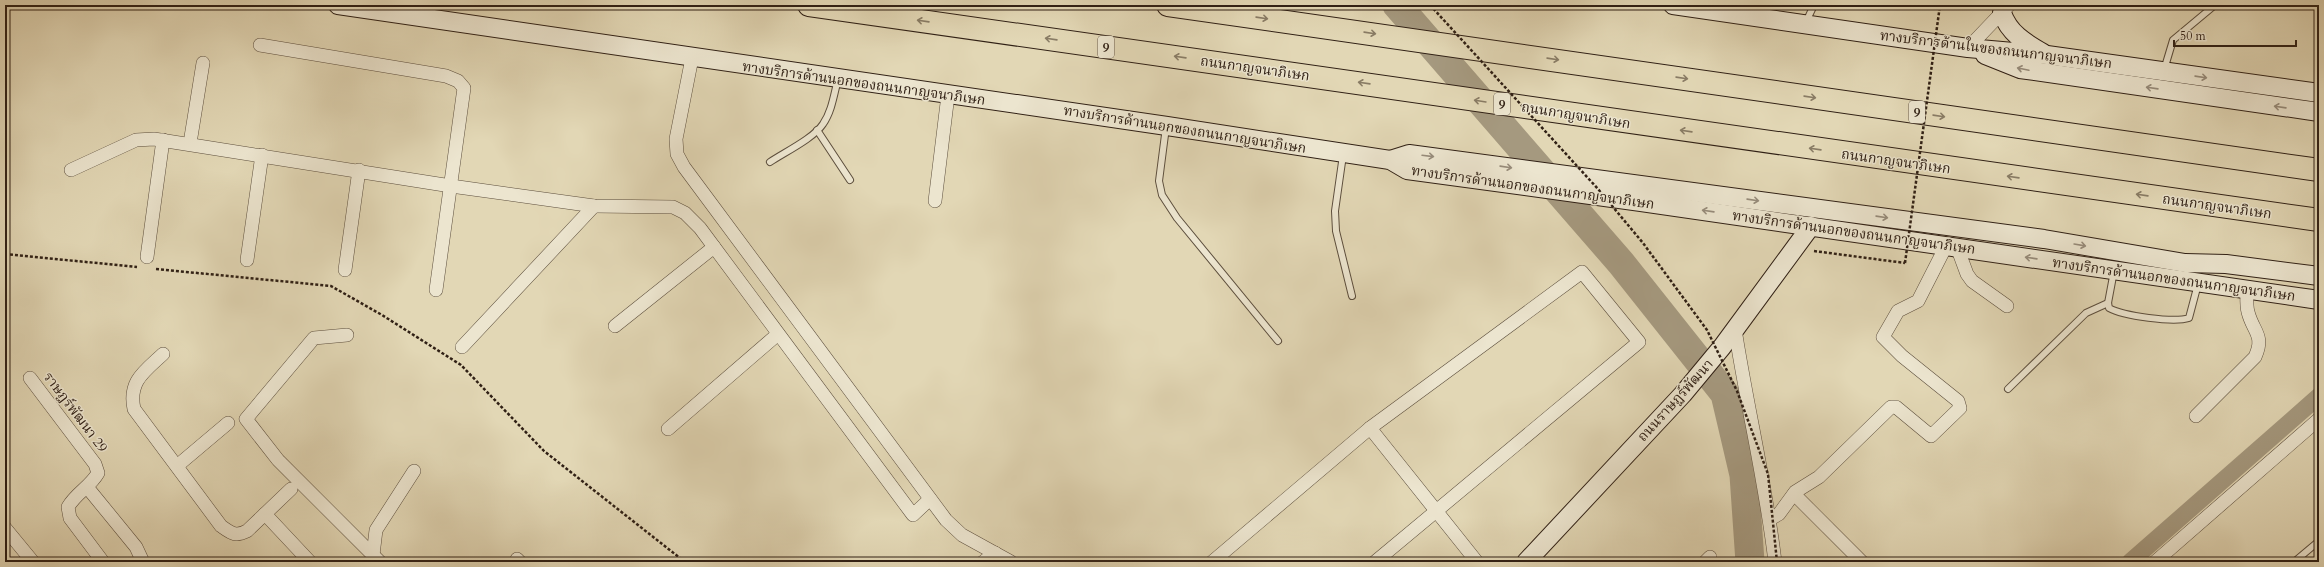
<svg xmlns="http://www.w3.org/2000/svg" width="2324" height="567" font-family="Cardo,'Noto Serif Thai',serif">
	<rect width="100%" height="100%" fill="#e2d7b5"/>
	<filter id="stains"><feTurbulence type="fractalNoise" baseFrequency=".005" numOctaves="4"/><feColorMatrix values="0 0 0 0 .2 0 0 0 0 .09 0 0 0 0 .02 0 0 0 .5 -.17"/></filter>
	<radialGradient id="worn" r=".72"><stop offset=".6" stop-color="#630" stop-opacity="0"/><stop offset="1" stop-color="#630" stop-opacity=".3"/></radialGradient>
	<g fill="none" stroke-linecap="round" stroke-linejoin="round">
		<polyline stroke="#a5997f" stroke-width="17" points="2130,562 2319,396"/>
		<polyline stroke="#a5997f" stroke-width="29" points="1397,5 1621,263 1725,394 1744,475 1750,562"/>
		<g stroke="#5c4e3d" stroke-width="8">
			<g id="lane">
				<polyline points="1806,22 1814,5"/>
				<polyline points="2164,70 2173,40 2215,5"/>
				<polyline points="1166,127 1159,181 1162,195 1177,218 1278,341"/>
				<polyline points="817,130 850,180"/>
				<polyline points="1343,155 1335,211 1336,231 1352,296"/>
				<path d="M770,162c15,-10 44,-24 53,-38 9,-13 11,-30 15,-45"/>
				<path d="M2114,271l-6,32 1,5c14,8 65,15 80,10l9,-34"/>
				<polyline points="2008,389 2086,313 2108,303"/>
				<polyline points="2294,562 2319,541"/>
			</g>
		</g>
		<g stroke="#5c4e3d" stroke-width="14">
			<g id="street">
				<polyline points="1757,16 1763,5"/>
				<polyline points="260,45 446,76 458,81 464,88 436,290"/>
				<polyline points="1968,48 2009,5"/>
				<polyline points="692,58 676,139 677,154 684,167 946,520 962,535 1011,562"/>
				<polyline points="190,143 203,63"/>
				<polyline points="71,170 136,140 154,139 451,186 594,206 673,207 685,213 700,228 913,515 930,499"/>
				<polyline points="935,201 948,95"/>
				<polyline points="1957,247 1967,274 1972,281 2007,306"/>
				<polyline points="147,257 163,140"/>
				<polyline points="247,260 262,155"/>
				<polyline points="345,270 359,170"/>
				<polyline points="615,326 714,247"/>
				<path d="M1735,329c12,78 31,155 40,233"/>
				<polyline points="347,335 314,338 246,419 278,460 380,562"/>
				<polyline points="462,347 594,206"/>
				<path d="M163,354c-18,17 -35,27 -29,55l87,117c10,7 14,11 26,5l44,-42"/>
				<path d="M30,378l65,86 3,9c-8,14 -22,20 -30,34l2,11 33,44"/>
				<path d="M2196,416l59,-59c10,-22 -2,-25 -7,-45 -2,-7 -1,-15 -1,-23"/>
				<polyline points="1370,428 1477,562"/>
				<polyline points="668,429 778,334"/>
				<polyline points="177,466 228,423"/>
				<polyline points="87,487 136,547 143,562"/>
				<polyline points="1794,494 1862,562"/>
				<polyline points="265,514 310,562"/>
				<polyline points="1770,519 1779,514 1795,492 1819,477 1891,407 1896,407 1931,436 1960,408 1958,401 1902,356 1883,337 1898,311 1918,301 1946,246"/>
				<polyline points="5,528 33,562"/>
				<polyline points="373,555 376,530 414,471"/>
				<polyline points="517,559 520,562"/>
				<polyline points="983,562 995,553"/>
				<polyline points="1212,562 1370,428 1582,272 1639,342 1375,562"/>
				<polyline points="1705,562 1710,557"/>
				<polyline points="2155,562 2319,419"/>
			</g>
		</g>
		<g stroke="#302015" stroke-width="20">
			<g id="secondary">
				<polyline points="338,5 1167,126 1390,160 1407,170 1641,202 2319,300"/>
				<polyline points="1673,5 1968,48 2047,55 2319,93"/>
				<path d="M2002,13c7,20 22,29 41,40"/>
				<polyline points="1985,55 2020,69 2319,112"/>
				<polyline points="1390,160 1409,154 2044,239 2185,263 2226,264 2319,276"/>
				<polyline points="1526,562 1683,394 1722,347 1811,226"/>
			</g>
		</g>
		<g stroke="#302015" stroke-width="24">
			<g id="highway">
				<polyline points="809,5 2319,220"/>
				<polyline points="1168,5 2319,170"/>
			</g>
		</g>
		<g stroke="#302015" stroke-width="2.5" stroke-dasharray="3 2" stroke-linecap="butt">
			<polyline points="1814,251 1905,263"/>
			<polyline points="5,254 137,267"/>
			<polyline points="156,269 331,286 382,315 461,365 544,451 685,562"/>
		</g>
		<use href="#lane" stroke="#ece5cf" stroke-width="6"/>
		<use href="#street" stroke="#ece5cf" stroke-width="13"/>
		<use href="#secondary" stroke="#ece5cf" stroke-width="18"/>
		<use href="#highway" stroke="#e2d7b5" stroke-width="22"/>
		<g stroke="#302015" stroke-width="2.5" stroke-dasharray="3 2" stroke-linecap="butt">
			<polyline points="1430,5 1598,189 1643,243 1707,330 1737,391 1768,474 1777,562"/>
			<polyline points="1905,263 1940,5"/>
		</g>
	</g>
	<defs><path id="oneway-shaft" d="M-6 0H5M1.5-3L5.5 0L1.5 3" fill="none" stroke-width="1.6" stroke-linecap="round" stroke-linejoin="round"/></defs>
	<g stroke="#897c65">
		<use href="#oneway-shaft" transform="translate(1262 18) rotate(8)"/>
		<use href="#oneway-shaft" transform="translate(923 21) rotate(-172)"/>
		<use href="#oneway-shaft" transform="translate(1370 33) rotate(8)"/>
		<use href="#oneway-shaft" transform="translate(1051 39) rotate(-172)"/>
		<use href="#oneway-shaft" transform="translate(1180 57) rotate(-172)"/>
		<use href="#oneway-shaft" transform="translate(1553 59) rotate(8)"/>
		<use href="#oneway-shaft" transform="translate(1682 78) rotate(8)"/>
		<use href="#oneway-shaft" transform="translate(1364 83) rotate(-172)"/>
		<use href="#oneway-shaft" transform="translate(1810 97) rotate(8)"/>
		<use href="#oneway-shaft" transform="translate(1480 101) rotate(-171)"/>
		<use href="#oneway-shaft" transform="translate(1939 116) rotate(8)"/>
		<use href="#oneway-shaft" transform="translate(1686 131) rotate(-172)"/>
		<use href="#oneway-shaft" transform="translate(1815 149) rotate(-172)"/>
		<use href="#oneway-shaft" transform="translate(2013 177) rotate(-172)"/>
		<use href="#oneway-shaft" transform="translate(2142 195) rotate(-172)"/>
	</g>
	<g stroke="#978c7b">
		<use href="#oneway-shaft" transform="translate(2023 69) rotate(-168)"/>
		<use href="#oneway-shaft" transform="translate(2201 77) rotate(8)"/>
		<use href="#oneway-shaft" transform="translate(2152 88) rotate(-172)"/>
		<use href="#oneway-shaft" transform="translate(2280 107) rotate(-172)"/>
		<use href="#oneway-shaft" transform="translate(1428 156) rotate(7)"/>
		<use href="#oneway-shaft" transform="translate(1506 167) rotate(8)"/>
		<use href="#oneway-shaft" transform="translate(1753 200) rotate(8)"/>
		<use href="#oneway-shaft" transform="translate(1708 211) rotate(-172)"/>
		<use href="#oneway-shaft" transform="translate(1882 217) rotate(8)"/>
		<use href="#oneway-shaft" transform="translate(2080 245) rotate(10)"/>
		<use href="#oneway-shaft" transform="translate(2031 258) rotate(-172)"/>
	</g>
	<g text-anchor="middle" stroke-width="3" stroke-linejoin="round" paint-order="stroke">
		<g fill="#ece5cf" stroke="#685b4d" stroke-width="1">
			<rect x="1098" y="36" width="16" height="22" rx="3"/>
			<rect x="1494" y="93" width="16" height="22" rx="3"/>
			<rect x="1909" y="101" width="16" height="22" rx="3"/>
		</g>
		<g font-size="13" font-weight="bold" fill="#302015">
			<text x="1106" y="52">9</text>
			<text x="1502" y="109">9</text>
			<text x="1917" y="117">9</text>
		</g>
		<g font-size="14" fill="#302015" stroke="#ece5cf">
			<text transform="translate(1996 49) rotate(7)" y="5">ทางบริการด้านในของถนนกาญจนาภิเษก</text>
			<text transform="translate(1255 68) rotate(8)" y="5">ถนนกาญจนาภิเษก</text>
			<text transform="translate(864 83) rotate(8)" y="5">ทางบริการด้านนอกของถนนกาญจนาภิเษก</text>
			<text transform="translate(1576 115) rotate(9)" y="5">ถนนกาญจนาภิเษก</text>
			<text transform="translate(1185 129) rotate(9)" y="5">ทางบริการด้านนอกของถนนกาญจนาภิเษก</text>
			<text transform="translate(1896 161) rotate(8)" y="5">ถนนกาญจนาภิเษก</text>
			<text transform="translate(1533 187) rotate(8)" y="5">ทางบริการด้านนอกของถนนกาญจนาภิเษก</text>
			<text transform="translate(2217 206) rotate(8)" y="5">ถนนกาญจนาภิเษก</text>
			<text transform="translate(1854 232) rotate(8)" y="5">ทางบริการด้านนอกของถนนกาญจนาภิเษก</text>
			<text transform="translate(2174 279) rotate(8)" y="5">ทางบริการด้านนอกของถนนกาญจนาภิเษก</text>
			<text transform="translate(1675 400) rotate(-48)" y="5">ถนนราษฏร์พัฒนา</text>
			<text transform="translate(76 412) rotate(53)" y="5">ราษฎร์พัฒนา 29</text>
		</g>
	</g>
	<rect width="2324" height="567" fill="none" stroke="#e2d7b5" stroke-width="20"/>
	<rect x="6" y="6" width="2312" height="555" fill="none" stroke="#302015" stroke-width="2"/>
	<rect x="10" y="10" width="2304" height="547" fill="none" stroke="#302015"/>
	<path d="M2174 40v6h122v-6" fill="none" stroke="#302015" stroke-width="2"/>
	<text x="2180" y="40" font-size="12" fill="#302015" stroke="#ece5cf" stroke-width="3" paint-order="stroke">50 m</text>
	<rect width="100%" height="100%" filter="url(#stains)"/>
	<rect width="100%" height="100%" fill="url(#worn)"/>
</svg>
